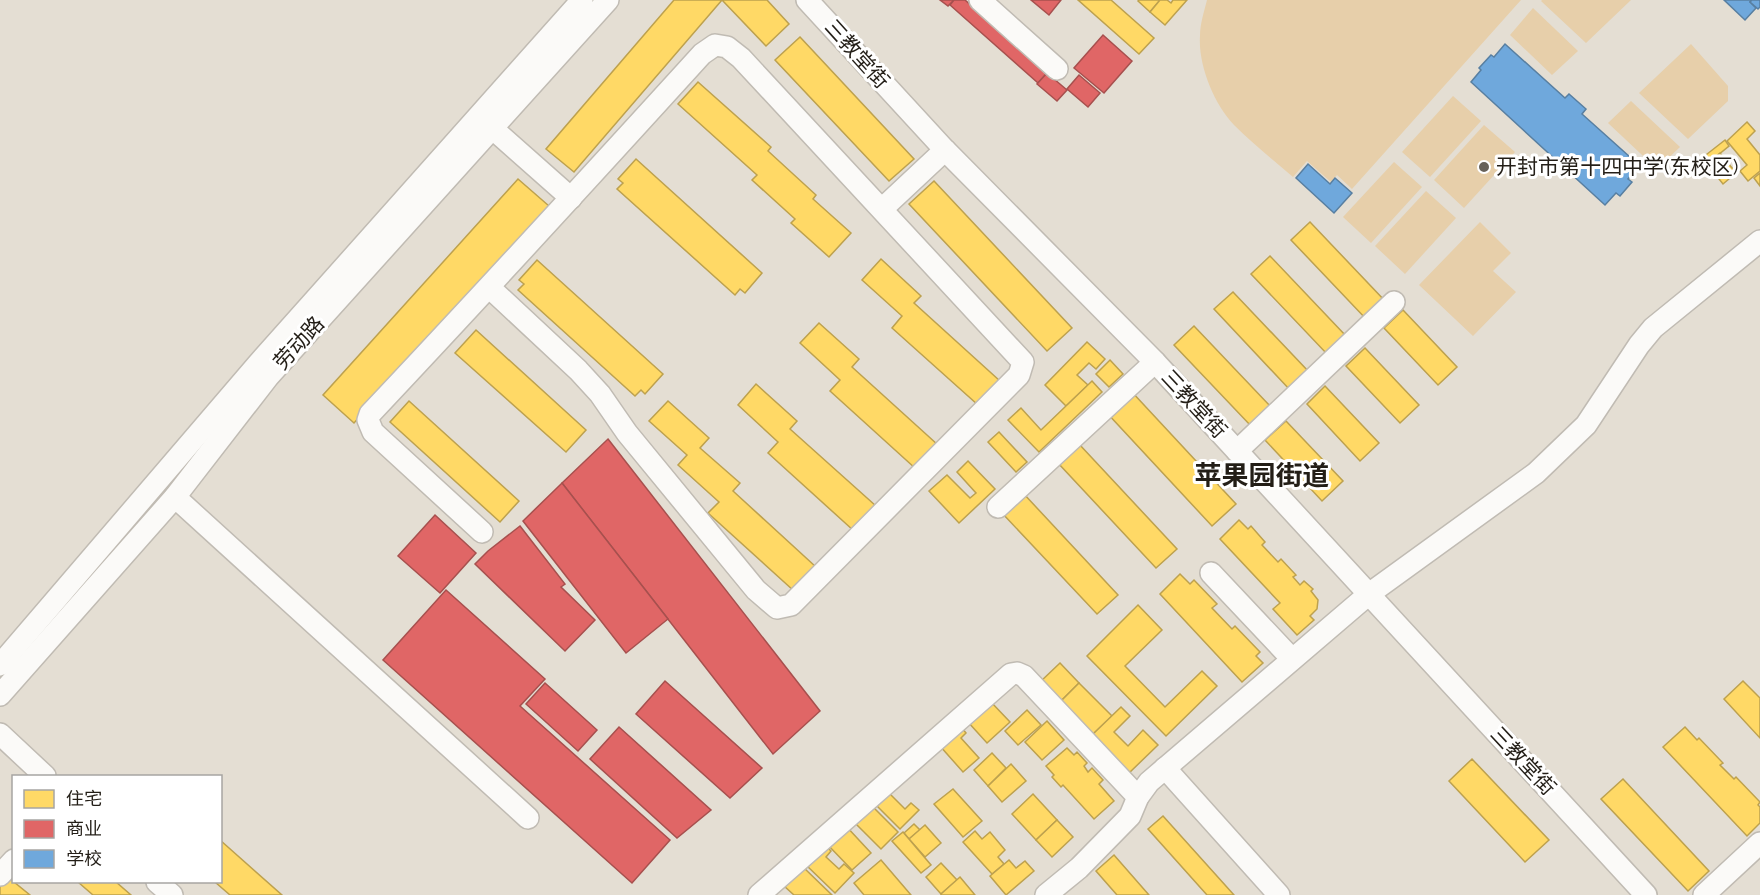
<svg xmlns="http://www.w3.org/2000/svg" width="1760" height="895" font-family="Raleway,'Noto Sans SC',sans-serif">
	<rect width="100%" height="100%" fill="#e4ded3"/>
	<g fill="#e7cfaa">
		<path d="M1207,0h314l-169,189 -15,-14 -6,7 -24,-21 -14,16c-20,-17 -41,-34 -59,-52 -20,-21 -36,-60 -34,-89 0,-12 4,-24 7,-36z"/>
		<polygon points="1542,0 1631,0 1586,43 1541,1"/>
		<polygon points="1533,8 1578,51 1552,75 1510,35"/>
		<polygon points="1691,44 1728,86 1728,101 1688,139 1639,93"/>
		<polygon points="1453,96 1481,121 1430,177 1402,152"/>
		<polygon points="1631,101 1680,147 1657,169 1608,123"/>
		<polygon points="1484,125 1515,152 1464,208 1434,180"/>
		<polygon points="1394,162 1422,187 1371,243 1343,217"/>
		<polygon points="1426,191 1456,218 1405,274 1375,246"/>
		<polygon points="1480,222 1511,253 1493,271 1516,292 1473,336 1419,285"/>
	</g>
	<g fill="#ffd966" stroke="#bda14e" stroke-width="1.5">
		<polygon points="674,0 767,0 789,24 766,46 722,0 574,172 546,149"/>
		<polygon points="1078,0 1111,0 1154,38 1139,54"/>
		<polygon points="1139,0 1160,0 1150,12 1138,1"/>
		<polygon points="1160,0 1167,0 1171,3 1173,0 1187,0 1165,25 1150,12"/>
		<polygon points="800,37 914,159 889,181 775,60"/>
		<polygon points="698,82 771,147 768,151 816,195 813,199 851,233 829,257 791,223 795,219 752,180 757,175 678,104"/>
		<polygon points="1747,122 1755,131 1747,139 1760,155 1760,171 1748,181 1740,171 1747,165 1727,141"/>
		<polygon points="1725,140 1729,146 1707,164 1702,158"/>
		<polygon points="1720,153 1736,173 1723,184 1707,164"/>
		<polygon points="636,159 762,273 745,293 740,289 735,295 617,189 623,183 618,179"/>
		<polygon points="1760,173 1760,186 1754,178"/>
		<polygon points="518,179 549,206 354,423 323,395"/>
		<polygon points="934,181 1072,328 1047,351 909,204"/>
		<polygon points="1310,222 1386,302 1367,320 1291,240"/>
		<polygon points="1270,256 1346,336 1327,354 1251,274"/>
		<polygon points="881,259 921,296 914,303 1000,381 978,405 892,328 902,316 862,280"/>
		<polygon points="537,260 663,374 645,394 641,390 635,396 518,290 524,284 519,280"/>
		<polygon points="1233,292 1309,372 1290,390 1214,309"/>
		<polygon points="1403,310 1457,367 1438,385 1384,328"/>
		<polygon points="819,323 859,359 852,367 938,445 916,469 830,391 840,380 800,343"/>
		<polygon points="1194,326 1271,407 1251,426 1174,345"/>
		<polygon points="476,330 586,430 566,452 455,353"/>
		<polygon points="1087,342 1105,359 1096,369 1089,363 1077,375 1088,385 1066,406 1045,385"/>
		<polygon points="1365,348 1419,405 1400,423 1346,366"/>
		<polygon points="1110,360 1123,374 1109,387 1096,374"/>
		<polygon points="1092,381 1102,392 1039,452 1008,420 1021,408 1041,430"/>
		<polygon points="756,384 797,421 790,429 876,506 854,531 768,453 778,442 738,405"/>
		<polygon points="1325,386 1379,443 1360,461 1307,404"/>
		<polygon points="1131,391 1236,504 1212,526 1107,413"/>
		<polygon points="409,401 519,501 500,522 390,422"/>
		<polygon points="668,401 709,438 700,448 740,483 733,491 816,567 794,591 708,513 719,502 678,465 687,455 649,421"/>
		<polygon points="1286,421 1343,481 1322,501 1265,440"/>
		<polygon points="999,432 1027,462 1016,472 988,442"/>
		<polygon points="1079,444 1177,549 1156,568 1058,463"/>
		<polygon points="968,461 995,489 959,523 929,491 947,475 970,498 976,493 957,472"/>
		<polygon points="1023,493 1118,595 1097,614 1002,513"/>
		<polygon points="1239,520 1248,529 1251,526 1265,542 1262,545 1278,562 1281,559 1296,575 1293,577 1300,585 1304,581 1313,589 1311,591 1318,600 1317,609 1310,616 1314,620 1297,635 1273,609 1280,603 1220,539"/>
		<polygon points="1180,574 1190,584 1194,580 1217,604 1212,608 1232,629 1235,626 1260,652 1256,656 1263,663 1242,682 1160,594"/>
		<polygon points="1138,605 1162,630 1125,666 1165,707 1202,671 1217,686 1166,736 1087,656"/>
		<polygon points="1060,663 1079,683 1059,703 1039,683"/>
		<polygon points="1743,681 1760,698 1760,738 1724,699"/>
		<polygon points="1079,683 1112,716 1091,736 1059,703"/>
		<polygon points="991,702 1010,722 987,743 968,722"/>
		<polygon points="1121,707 1130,716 1114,732 1128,746 1143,730 1158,745 1128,774 1091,736"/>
		<polygon points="1027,710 1041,725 1018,745 1005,731"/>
		<polygon points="1047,721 1064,740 1042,760 1025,742"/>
		<polygon points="961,727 966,733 961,738 979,758 963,772 940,746"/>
		<polygon points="1685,727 1697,740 1699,738 1723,763 1720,765 1734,779 1736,777 1760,802 1758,805 1760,807 1760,823 1747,836 1663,747"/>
		<polygon points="1067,748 1074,755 1077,752 1087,763 1084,766 1088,772 1092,768 1103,780 1099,784 1114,801 1094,819 1063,785 1061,787 1052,777 1054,775 1046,766"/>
		<polygon points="992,753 1006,768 988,786 974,770"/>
		<polygon points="1472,759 1549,840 1525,862 1449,781"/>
		<polygon points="1011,764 1026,781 1002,802 988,786"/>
		<polygon points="1623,779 1709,871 1688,891 1601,799"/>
		<polygon points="953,789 982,821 963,837 934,804"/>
		<polygon points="889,793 905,809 911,803 919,810 900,829 877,806"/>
		<polygon points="1033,794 1057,820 1036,840 1012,814"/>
		<polygon points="870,804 898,832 881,849 853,821"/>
		<polygon points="1163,816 1234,895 1207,895 1148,829"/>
		<polygon points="1057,820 1073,837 1052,857 1036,840"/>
		<polygon points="914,824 920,830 909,839 904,833"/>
		<polygon points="845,825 871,853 852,870 826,843"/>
		<polygon points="925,825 941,843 925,857 909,839"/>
		<polygon points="975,831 982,839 990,832 1005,850 998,857 1004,864 992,874 963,842"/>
		<polygon points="903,832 931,865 921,873 892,841"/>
		<polygon points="220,840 282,895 230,895 215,882 220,882"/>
		<polygon points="825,845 831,851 826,857 839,869 844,864 854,873 835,893 805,864"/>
		<polygon points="1114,855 1149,895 1117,895 1096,871"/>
		<polygon points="881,860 911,895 864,895 854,883"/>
		<polygon points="1009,860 1016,868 1025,861 1034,871 1006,895 990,876"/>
		<polygon points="941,863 957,880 941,894 926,877"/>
		<polygon points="803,867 832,895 794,895 784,886"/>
		<polygon points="8,875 14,882 30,895 0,895 0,883"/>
		<polygon points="960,877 975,895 942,895 941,894"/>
		<polygon points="78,882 116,882 131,895 93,895"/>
	</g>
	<g fill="#e06666" stroke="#a7504e" stroke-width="1.5">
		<polygon points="940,0 954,0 948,6"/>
		<polygon points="954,0 965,0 1047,73 1038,83 950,5"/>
		<polygon points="1031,0 1061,0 1049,15"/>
		<polygon points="1103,35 1132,61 1104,93 1074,68"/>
		<polygon points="1047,73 1067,90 1057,101 1037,84"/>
		<polygon points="1079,75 1100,93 1088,107 1067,89"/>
		<polygon points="608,439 820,711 773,754 562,483"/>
		<polygon points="562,483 668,619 626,653 523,521"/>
		<polygon points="435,515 476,553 440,593 398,556"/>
		<polygon points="520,526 565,584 561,587 595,620 565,651 475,564 488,551"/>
		<polygon points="446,590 545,679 520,706 670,840 632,883 383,660"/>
		<polygon points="665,681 762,768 730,798 636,714"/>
		<polygon points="545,683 597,730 578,751 526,704"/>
		<polygon points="619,727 711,810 677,838 590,759"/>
	</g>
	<g fill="#6fa8dc" stroke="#587fa1" stroke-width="1.5">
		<polygon points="1724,0 1752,0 1750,2 1756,8 1745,20"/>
		<polygon points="1752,0 1760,0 1760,7 1758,9 1750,2"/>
		<polygon points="1505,44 1565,98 1569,94 1586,109 1582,114 1640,166 1628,179 1632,182 1620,196 1616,193 1605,205 1471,82 1481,70 1479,68 1491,55 1494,57"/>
		<polygon points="1308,164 1330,184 1335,178 1352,193 1334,213 1296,178"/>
	</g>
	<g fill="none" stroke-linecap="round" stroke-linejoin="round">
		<g stroke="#c0bbb3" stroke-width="24">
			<g id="minor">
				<polyline points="807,0 945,150 1155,362 1646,895"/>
				<polyline points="980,0 1057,69"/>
				<polyline points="493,129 571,198"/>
				<polyline points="882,209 945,150"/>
				<polyline points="1237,451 1394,302"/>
				<polyline points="175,497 528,818"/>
				<polyline points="998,507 1155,362"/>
				<path d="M482,532l-109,-100 -5,-12 2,-6c112,-119 222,-239 332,-360l13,-9 12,2 14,11 282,304 -4,13 -228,230 -14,3 -21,-18 -129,-157 -27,-39 -22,-24 -89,-83"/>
				<polyline points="1211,573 1292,659"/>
				<polyline points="0,665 257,365 582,0"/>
				<polyline points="0,695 175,497 268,377 608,0"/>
				<polyline points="0,734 45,776"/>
				<polyline points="1165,768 1279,895"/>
				<polyline points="0,875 14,860"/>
				<polyline points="157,882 172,895"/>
				<polyline points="759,895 1011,674 1017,673 1024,676 1138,797"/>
				<polyline points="1046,895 1079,868 1130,816 1138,797 1149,782 1369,594 1536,473 1586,425 1639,345 1653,328 1760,241"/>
				<polyline points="1704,895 1760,843"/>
			</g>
		</g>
		<use href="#minor" stroke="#fbfaf8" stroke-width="21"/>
	</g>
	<circle fill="#676159" stroke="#fff" stroke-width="2" cx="1484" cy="167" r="6"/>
	<g text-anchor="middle" stroke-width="6" stroke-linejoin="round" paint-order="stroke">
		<g font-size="21" fill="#231e17" stroke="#fff">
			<text transform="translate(857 54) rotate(48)" y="7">三教堂街</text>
			<text transform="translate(299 343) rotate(-48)" y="7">劳动路</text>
			<text transform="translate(1194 404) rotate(47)" y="7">三教堂街</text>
			<text transform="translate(1523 761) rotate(47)" y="7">三教堂街</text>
		</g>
		<g font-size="21" fill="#231e17" stroke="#fff" text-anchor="start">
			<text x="1496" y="174">开封市第十四中学(东校区)</text>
		</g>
		<g font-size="27" font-weight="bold" fill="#231e17" stroke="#fff">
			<text x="1262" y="485">苹果园街道</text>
		</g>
	</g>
	<rect x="12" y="775" width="210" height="108" fill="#ffffff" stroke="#a7a5a2" stroke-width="1.5"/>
	<rect x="24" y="790" width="30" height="18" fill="#ffd966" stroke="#a7a5a2" stroke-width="1.5"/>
	<text x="66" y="805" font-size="18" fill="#231e17">住宅</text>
	<rect x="24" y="820" width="30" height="18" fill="#e06666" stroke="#a7a5a2" stroke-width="1.5"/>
	<text x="66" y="835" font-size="18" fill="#231e17">商业</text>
	<rect x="24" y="850" width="30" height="18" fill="#6fa8dc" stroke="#a7a5a2" stroke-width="1.5"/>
	<text x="66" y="865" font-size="18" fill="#231e17">学校</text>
</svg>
